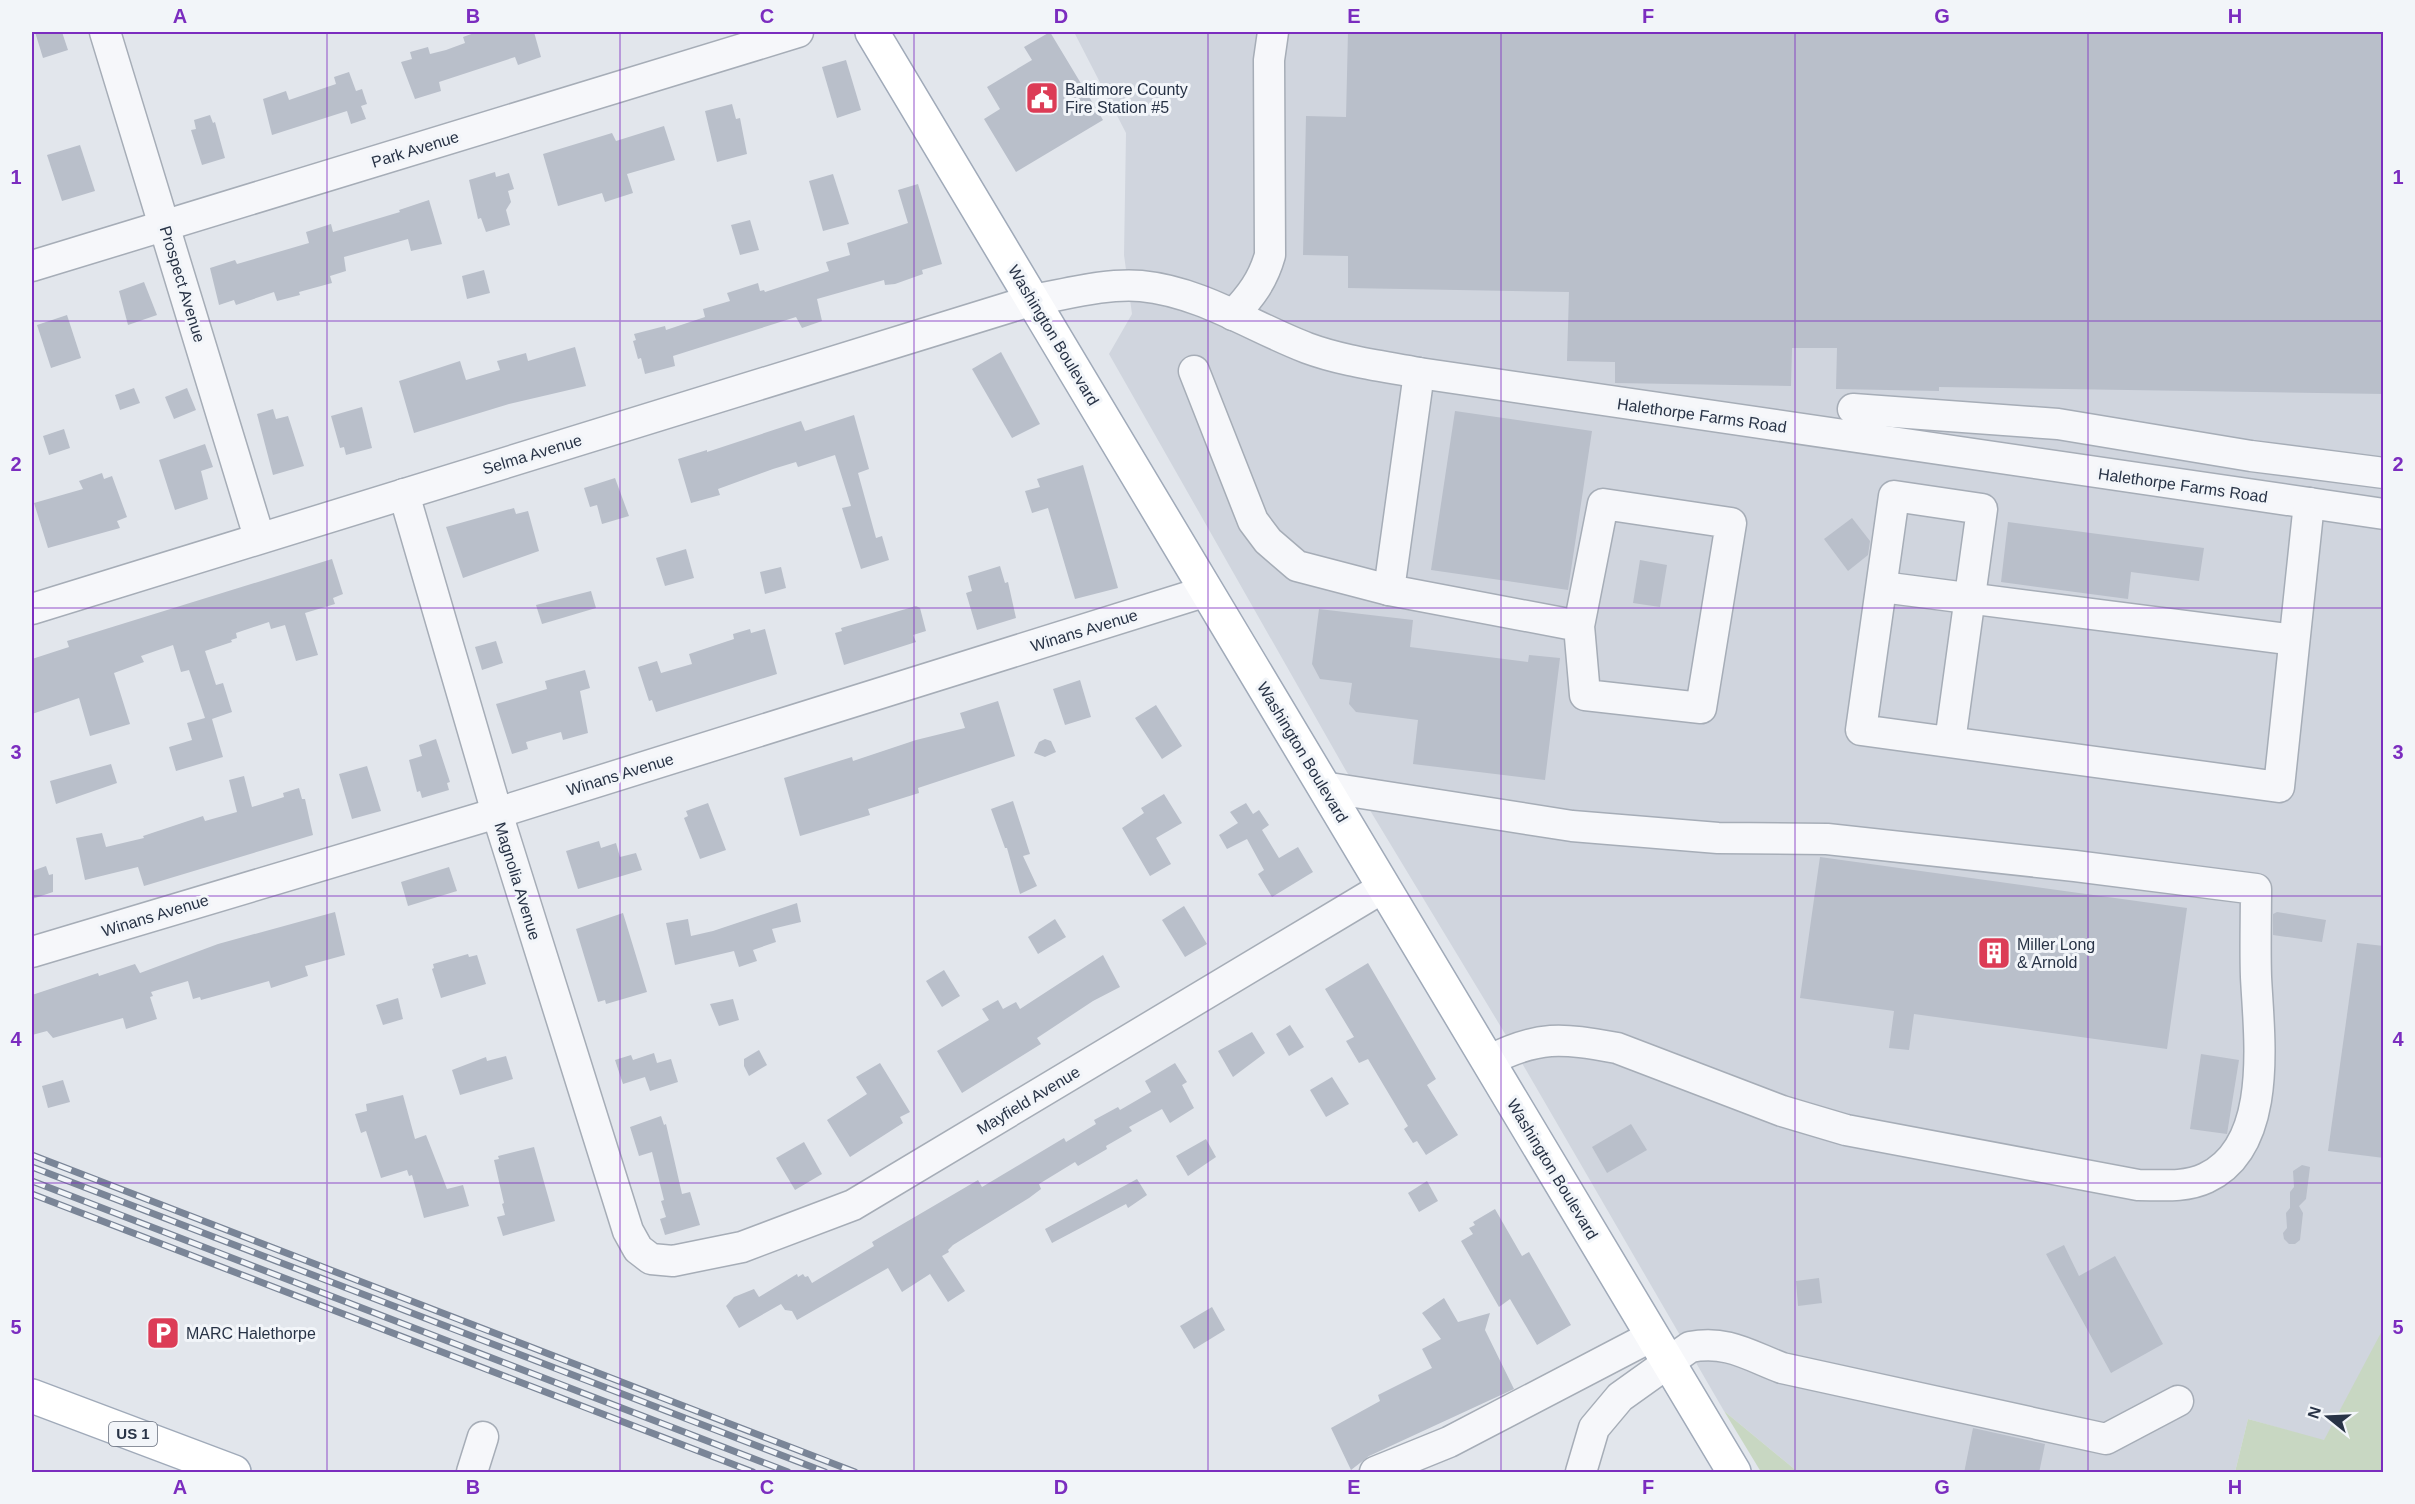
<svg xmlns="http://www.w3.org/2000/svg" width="2415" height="1504" font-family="Arial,sans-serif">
	<rect width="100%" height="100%" fill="#e2e6ec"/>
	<polygon fill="#d0d5de" points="1074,32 2383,32 2384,1329 2324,1441 2248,1419 2235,1472 1798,1472 1724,1411 1501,1027 1345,769 1109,354 1132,314 1124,255 1126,133"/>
	<g fill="#c8d7c2">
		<polygon points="2383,1329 2383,1472 2235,1472 2248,1419 2324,1440"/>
		<polygon points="1724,1411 1798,1472 1761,1472"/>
	</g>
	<g fill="#b9bfca">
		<polygon points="35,32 62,32 68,50 43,58"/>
		<polygon points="477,32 534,32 541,57 518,65 515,57 439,82 441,91 415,99 401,62 412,59 410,52 428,47 430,54 446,50 465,43 463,37"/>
		<polygon points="1050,32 1103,120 1016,172 984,119 1000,109 987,87 1032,60 1024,47"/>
		<polygon points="1348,32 2384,32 2384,394 1939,387 1939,391 1836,389 1837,348 1792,348 1791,386 1615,383 1615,362 1567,361 1569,292 1348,288 1348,256 1303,255 1306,116 1346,117"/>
		<polygon points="846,60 861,110 837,118 822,67"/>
		<polygon points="349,72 356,91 362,89 367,104 361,106 366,119 351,124 347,111 272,135 263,99 286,91 289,100 336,84 334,77"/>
		<polygon points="732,104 736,119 740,118 747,154 717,162 705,111"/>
		<polygon points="210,115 213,123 215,122 225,158 202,165 191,130 196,129 194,120"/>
		<polygon points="664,126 675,160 627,174 633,193 605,202 602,193 558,206 543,154 612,133 616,141"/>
		<polygon points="80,145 95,191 62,201 47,155"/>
		<polygon points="495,172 496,177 509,173 514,189 508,191 511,202 506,210 510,225 486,232 481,218 478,219 469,180"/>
		<polygon points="833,174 849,224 823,231 809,181"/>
		<polygon points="918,184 942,264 922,270 923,274 895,284 885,285 884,280 817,299 822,321 802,328 796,317 673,356 675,366 645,374 641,358 638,359 633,341 636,340 634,334 665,326 666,330 705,317 703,309 730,301 727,293 758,283 760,291 764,290 765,292 829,271 826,262 850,255 847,243 908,223 898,190"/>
		<polygon points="429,200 442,244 411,251 408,239 344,257 346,271 330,276 332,283 299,292 300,295 277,301 274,292 236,305 234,300 219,305 210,268 235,260 237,264 309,243 306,232 331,224 333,232 400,212 399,210"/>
		<polygon points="750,220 759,250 740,255 731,225"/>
		<polygon points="484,270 490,293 467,299 462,276"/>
		<polygon points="144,282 157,315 128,325 119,291"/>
		<polygon points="67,315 81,358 51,368 37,325"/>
		<polygon points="575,347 586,386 509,404 414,433 399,381 460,361 466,380 500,370 497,361 526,353 528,361"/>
		<polygon points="1001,352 1040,424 1012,438 972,369"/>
		<polygon points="134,388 140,403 120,410 115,395"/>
		<polygon points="187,388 196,410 174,419 165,397"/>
		<polygon points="362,407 372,448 346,455 344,447 340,448 331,416"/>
		<polygon points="273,409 276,419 288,416 304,466 273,475 257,414"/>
		<polygon points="1455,411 1592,431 1568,590 1431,570"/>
		<polygon points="854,415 869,469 858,473 876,538 882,536 889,560 861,569 842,508 851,506 835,455 798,467 796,462 773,469 718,489 720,495 691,503 678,459 707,450 707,452 801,421 805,431"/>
		<polygon points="64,429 70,448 49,455 43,436"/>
		<polygon points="205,444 213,467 201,471 208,499 175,510 159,460"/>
		<polygon points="1083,465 1118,588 1075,599 1048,508 1032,513 1025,491 1040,487 1037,479"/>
		<polygon points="102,473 104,479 112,476 127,517 117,521 120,528 48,548 34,503 83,489 79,481"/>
		<polygon points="615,478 629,516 602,524 597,505 590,507 584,488"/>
		<polygon points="514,508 516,514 528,511 539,551 463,578 446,527"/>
		<polygon points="1852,518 1870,541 1868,555 1848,571 1824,539"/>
		<polygon points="2008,522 2204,548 2199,581 2131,572 2128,599 2001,582"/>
		<polygon points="686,549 694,578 665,586 656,558"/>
		<polygon points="332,559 343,594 333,598 335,604 305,613 318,655 296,661 285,625 271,629 269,622 236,633 237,638 231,640 232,642 205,651 216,685 223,683 232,712 212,719 223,757 176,771 169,747 192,740 187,723 205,718 189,670 181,672 173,645 141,656 144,662 114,673 130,724 90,736 79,698 32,714 32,659 69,647 67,641"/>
		<polygon points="1640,560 1667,565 1660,607 1633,603"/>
		<polygon points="1000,566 1005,583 1008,582 1016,618 977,630 966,593 972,591 968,576"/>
		<polygon points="781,567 786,588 765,594 760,572"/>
		<polygon points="591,591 596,608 542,624 536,605"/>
		<polygon points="916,606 920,608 926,631 913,635 916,642 844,665 835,633 842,631 841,628"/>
		<polygon points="1319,609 1413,620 1410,647 1528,662 1529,655 1560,658 1545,780 1413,764 1418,720 1356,712 1349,704 1352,683 1320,679 1312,664"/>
		<polygon points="750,629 751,633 765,629 777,674 656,712 652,700 649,701 638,667 657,661 661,673 692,664 689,654 734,639 733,634"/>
		<polygon points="496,641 503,663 482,670 475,647"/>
		<polygon points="585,670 590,688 580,691 588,733 563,740 561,732 526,742 528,749 512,754 496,704 547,689 545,681"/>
		<polygon points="1080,680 1091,717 1065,725 1053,689"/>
		<polygon points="998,701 1015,756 918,788 919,793 868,809 870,815 800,836 784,778 852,757 853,761 916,740 965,728 960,713"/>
		<polygon points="1156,705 1182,746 1162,759 1135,718"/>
		<polygon points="436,739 450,782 447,783 449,790 422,798 420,791 417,792 409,760 422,756 419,745"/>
		<polygon points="1045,739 1051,741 1056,752 1045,757 1034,753 1039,742"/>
		<polygon points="111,764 117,783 56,804 50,781"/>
		<polygon points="367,766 381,811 352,819 339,774"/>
		<polygon points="244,776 252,807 284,797 283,793 299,788 302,799 305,799 313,835 144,886 138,867 85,880 76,838 102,833 106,847 144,838 143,836 203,816 205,821 237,812 229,780"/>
		<polygon points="1164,794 1182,823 1156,838 1171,864 1150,876 1122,828 1144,813 1141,808"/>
		<polygon points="1013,801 1030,854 1023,856 1037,886 1020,894 1007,848 1005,848 991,809"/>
		<polygon points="708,803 726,850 700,859 684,818 688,816 686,811"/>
		<polygon points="1246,803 1253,814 1259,810 1269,825 1262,830 1279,858 1298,847 1313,872 1272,897 1258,874 1264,870 1247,839 1227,849 1219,835 1238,823 1230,812"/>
		<polygon points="599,841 601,848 616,843 620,857 636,853 642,870 578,889 566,851"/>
		<polygon points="1820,857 2187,908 2167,1049 1914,1014 1909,1050 1889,1048 1894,1011 1800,998"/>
		<polygon points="46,866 49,875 53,874 53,892 32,899 32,871"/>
		<polygon points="449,867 457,891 408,906 401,882"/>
		<polygon points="797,903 801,922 772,929 776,942 753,950 757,961 739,967 734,951 675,965 666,923 688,919 691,936 713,931"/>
		<polygon points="1184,906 1207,944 1185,957 1162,920"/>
		<polygon points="335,912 345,955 305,966 308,976 271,988 269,981 201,1000 200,997 193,999 188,981 151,992 153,996 150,997 157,1019 126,1029 123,1018 53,1038 47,1031 32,1035 32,995 98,973 99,976 135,964 140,973 218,944"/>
		<polygon points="2277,912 2326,920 2322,942 2273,935 2273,914"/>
		<polygon points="623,913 647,992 606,1004 605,1000 598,1002 576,929"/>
		<polygon points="1055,919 1066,937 1038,954 1028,937"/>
		<polygon points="2357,943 2384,946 2384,1158 2328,1151"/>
		<polygon points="468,954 469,957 477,955 486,984 441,998 432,969 434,968 433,964"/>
		<polygon points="1103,955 1120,987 1093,1001 1037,1038 1041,1044 962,1093 937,1051 989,1020 982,1009 998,1000 1003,1009 1016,1002 1020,1009"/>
		<polygon points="1368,963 1436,1079 1427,1085 1458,1135 1426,1155 1417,1141 1413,1143 1404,1129 1408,1126 1368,1059 1359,1063 1346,1041 1354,1037 1325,989"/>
		<polygon points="944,970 960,996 942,1007 926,981"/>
		<polygon points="398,998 403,1019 383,1025 376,1005"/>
		<polygon points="733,999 739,1020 719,1026 710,1004"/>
		<polygon points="1290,1025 1304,1047 1289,1056 1276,1034"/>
		<polygon points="1252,1032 1265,1053 1233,1077 1218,1051"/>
		<polygon points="759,1050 767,1065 749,1076 744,1066 744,1059"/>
		<polygon points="654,1053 657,1063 671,1059 678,1082 650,1091 645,1077 623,1084 615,1060 631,1055 633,1060"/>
		<polygon points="2201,1054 2239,1060 2227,1134 2190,1129"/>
		<polygon points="506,1056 513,1079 460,1095 452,1070 486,1057 487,1061"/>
		<polygon points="880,1063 910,1112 900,1117 903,1123 850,1157 827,1120 867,1094 856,1077"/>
		<polygon points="1175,1063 1187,1082 1182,1085 1194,1108 1170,1123 1162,1109 1129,1127 1132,1131 1106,1146 1107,1149 1078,1166 1075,1162 1039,1184 1041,1189 1029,1198 953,1245 948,1250 949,1252 942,1256 965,1291 948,1302 930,1274 902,1292 888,1268 797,1320 792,1311 785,1310 781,1304 739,1328 726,1306 734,1297 754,1289 759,1297 797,1274 798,1277 803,1274 805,1277 808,1276 812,1283 874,1246 872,1242 978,1180 982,1187 1064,1138 1066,1142 1096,1124 1094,1120 1118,1107 1120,1110 1151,1092 1145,1081"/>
		<polygon points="1332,1077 1349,1104 1326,1117 1310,1090"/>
		<polygon points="63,1080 70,1102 48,1108 42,1086"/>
		<polygon points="403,1095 415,1139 426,1135 447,1189 463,1185 469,1206 424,1218 412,1175 409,1176 407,1170 381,1178 366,1131 361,1133 355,1114 367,1111 366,1104"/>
		<polygon points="661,1116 664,1125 666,1124 682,1194 690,1192 700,1225 665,1235 660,1219 666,1217 661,1201 664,1200 652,1152 639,1156 630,1127"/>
		<polygon points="1631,1124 1647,1150 1607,1173 1592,1147"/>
		<polygon points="1206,1139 1216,1157 1188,1176 1176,1156"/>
		<polygon points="804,1142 822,1174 795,1190 776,1158"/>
		<polygon points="534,1147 555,1221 503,1236 497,1217 505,1215 502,1204 504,1203 494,1160 499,1159 498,1156"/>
		<polygon points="2302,1165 2310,1167 2306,1199 2299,1206 2303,1213 2300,1240 2295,1244 2289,1244 2284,1239 2283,1233 2287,1228 2286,1213 2290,1208 2290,1192 2294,1187 2293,1171"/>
		<polygon points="1137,1179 1147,1195 1128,1208 1126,1204 1052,1243 1045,1229"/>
		<polygon points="1427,1181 1438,1201 1419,1212 1408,1193"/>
		<polygon points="1495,1209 1522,1256 1529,1252 1571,1325 1537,1345 1510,1299 1499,1307 1461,1241 1473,1234 1469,1228 1475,1225 1473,1222"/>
		<polygon points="2064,1245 2079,1276 2115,1256 2163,1344 2111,1373 2046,1254"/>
		<polygon points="1819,1278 1822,1303 1798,1306 1796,1281"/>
		<polygon points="1444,1298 1458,1322 1490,1313 1485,1330 1514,1389 1369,1456 1351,1470 1331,1428 1380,1401 1378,1395 1432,1368 1422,1349 1441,1339 1422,1313"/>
		<polygon points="1212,1307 1225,1330 1194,1349 1180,1326"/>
		<polygon points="1973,1428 2045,1444 2039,1473 1964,1473"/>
	</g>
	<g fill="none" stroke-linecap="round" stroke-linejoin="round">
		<g stroke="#a6adb7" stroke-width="33">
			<g id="minor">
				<polyline points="105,32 259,537"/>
				<polyline points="32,266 798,32"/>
				<path d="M1233,315c18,-19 30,-35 37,-60l-1,-195 4,-28"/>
				<polyline points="1194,371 1253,521 1268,541 1297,566 1389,590"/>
				<polyline points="1419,373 1389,590 1579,626 1585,695 1701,708 1731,523 1603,504 1579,626"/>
				<polyline points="1853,409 2058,424 2251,456 2384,473"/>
				<polyline points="404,494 497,813 628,1231 638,1249 651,1259 673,1261 742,1247 853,1205 1384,887"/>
				<polyline points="1882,587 2294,640"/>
				<path d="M32,609l1001,-309c34,-6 73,-17 108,-14 61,6 111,41 166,62 35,13 75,18 112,25l965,141"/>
				<polyline points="1950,742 1982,509 1894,496 1861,730 2279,787 2309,503"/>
				<path d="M1323,787l249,39 146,12 109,1 248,27 181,23c0,29 -1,59 0,88 3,61 18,169 -50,201 -21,10 -46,7 -68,7l-292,-55 -64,-19 -165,-63c-56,-10 -78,-13 -129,13"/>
				<polyline points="32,952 497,813 1207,591"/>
				<polyline points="472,1472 483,1437"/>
				<polyline points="1375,1472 1449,1442 1652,1336"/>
				<path d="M1581,1472l13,-44 26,-31 70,-50c37,-7 58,8 92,21l324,71 72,-38"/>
			</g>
		</g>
		<g stroke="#a0aab9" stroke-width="36">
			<g id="major">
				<polyline points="872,32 1734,1472"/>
				<polyline points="32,1396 234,1472"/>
			</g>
		</g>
		<use href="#minor" stroke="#f6f7fa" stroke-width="30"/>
		<use href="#major" stroke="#fff" stroke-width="33"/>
		<g stroke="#7a8597" stroke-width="7">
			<g id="rail">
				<polyline points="32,1155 855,1472"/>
				<polyline points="32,1167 825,1472"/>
				<polyline points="32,1181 788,1472"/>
				<polyline points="32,1194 753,1472"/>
			</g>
		</g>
		<use href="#rail" stroke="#f2f5f9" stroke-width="4.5" stroke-dasharray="14" stroke-linecap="butt"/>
	</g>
	<path fill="none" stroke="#7b2cbf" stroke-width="1.5" stroke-opacity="0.55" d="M327,32v1440M620,32v1440M914,32v1440M1208,32v1440M1501,32v1440M1795,32v1440M2088,32v1440M32,321h2352M32,608h2352M32,896h2352M32,1183h2352"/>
	<defs>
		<g id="civic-square" transform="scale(1.725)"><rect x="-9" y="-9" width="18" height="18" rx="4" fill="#dc3c56" stroke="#f2f5f9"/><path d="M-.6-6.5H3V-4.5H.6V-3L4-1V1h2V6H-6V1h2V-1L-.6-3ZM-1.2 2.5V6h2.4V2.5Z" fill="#fff"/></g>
		<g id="building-square" transform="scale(1.725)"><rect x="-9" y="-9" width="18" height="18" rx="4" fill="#dc3c56" stroke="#f2f5f9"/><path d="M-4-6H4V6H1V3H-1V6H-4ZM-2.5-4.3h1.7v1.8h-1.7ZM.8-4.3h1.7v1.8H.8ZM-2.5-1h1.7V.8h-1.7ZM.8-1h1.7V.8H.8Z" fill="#fff"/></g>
		<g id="parking-square" transform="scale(1.725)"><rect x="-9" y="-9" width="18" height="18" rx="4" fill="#dc3c56" stroke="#f2f5f9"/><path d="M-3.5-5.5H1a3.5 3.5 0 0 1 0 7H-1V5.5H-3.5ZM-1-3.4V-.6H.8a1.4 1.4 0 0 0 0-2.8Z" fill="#fff"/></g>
	</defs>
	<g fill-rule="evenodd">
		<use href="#civic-square" x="1042" y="98"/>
		<use href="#building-square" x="1994" y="953"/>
		<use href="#parking-square" x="163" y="1333"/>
	</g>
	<g text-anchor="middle" stroke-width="6" stroke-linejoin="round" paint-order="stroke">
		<rect fill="#f2f5f9" stroke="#656d7c" stroke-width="1.5" x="109" y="1422" width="48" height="24" rx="4.5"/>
		<g font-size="15" font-weight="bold" fill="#283346">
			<text x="133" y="1439">US 1</text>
		</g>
		<g font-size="16" fill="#283346" stroke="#f2f5f9" text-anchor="start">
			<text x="1065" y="95">Baltimore County<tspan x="1065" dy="18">Fire Station #5</tspan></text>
			<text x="2017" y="950">Miller Long<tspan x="2017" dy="18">&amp; Arnold</tspan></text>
			<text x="186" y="1339">MARC Halethorpe</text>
		</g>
		<g font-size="16" fill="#283346" stroke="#f2f5f9">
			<text transform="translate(415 149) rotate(-17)" y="6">Park Avenue</text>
			<text transform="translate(183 284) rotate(73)" y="6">Prospect Avenue</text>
			<text transform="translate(1054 335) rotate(59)" y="6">Washington Boulevard</text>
			<text transform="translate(1702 415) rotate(8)" y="6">Halethorpe Farms Road</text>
			<text transform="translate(532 454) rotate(-17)" y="6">Selma Avenue</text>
			<text transform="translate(2183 485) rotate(8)" y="6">Halethorpe Farms Road</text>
			<text transform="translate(1084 630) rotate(-17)" y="6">Winans Avenue</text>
			<text transform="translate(1303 752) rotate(59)" y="6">Washington Boulevard</text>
			<text transform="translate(620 774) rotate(-17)" y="6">Winans Avenue</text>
			<text transform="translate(518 881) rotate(73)" y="6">Magnolia Avenue</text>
			<text transform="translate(155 915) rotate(-17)" y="6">Winans Avenue</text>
			<text transform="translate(1028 1100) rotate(-31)" y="6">Mayfield Avenue</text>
			<text transform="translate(1553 1169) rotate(59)" y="6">Washington Boulevard</text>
		</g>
	</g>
	<rect width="2415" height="1504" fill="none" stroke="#f2f5f9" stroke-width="66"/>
	<g transform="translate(2328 1417) rotate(288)" stroke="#f2f5f9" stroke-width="4.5" paint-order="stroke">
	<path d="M0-4.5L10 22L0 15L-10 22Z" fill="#283346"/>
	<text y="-9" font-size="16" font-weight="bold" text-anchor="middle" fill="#283346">N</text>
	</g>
	<rect x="33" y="33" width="2349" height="1438" fill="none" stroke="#7b2cbf" stroke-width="2"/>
	<g font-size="20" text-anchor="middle" font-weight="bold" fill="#7b2cbf">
		<text x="180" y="23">A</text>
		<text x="473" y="23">B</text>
		<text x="767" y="23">C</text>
		<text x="1061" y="23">D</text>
		<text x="1354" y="23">E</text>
		<text x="1648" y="23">F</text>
		<text x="1942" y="23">G</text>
		<text x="2235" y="23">H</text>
		<text x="16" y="184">1</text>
		<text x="2398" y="184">1</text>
		<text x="16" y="471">2</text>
		<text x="2398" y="471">2</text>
		<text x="16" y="759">3</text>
		<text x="2398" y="759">3</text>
		<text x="16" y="1046">4</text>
		<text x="2398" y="1046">4</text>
		<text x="16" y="1334">5</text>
		<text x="2398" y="1334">5</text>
		<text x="180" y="1494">A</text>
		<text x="473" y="1494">B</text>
		<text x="767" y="1494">C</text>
		<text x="1061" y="1494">D</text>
		<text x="1354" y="1494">E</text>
		<text x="1648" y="1494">F</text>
		<text x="1942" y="1494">G</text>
		<text x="2235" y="1494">H</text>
	</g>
</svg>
